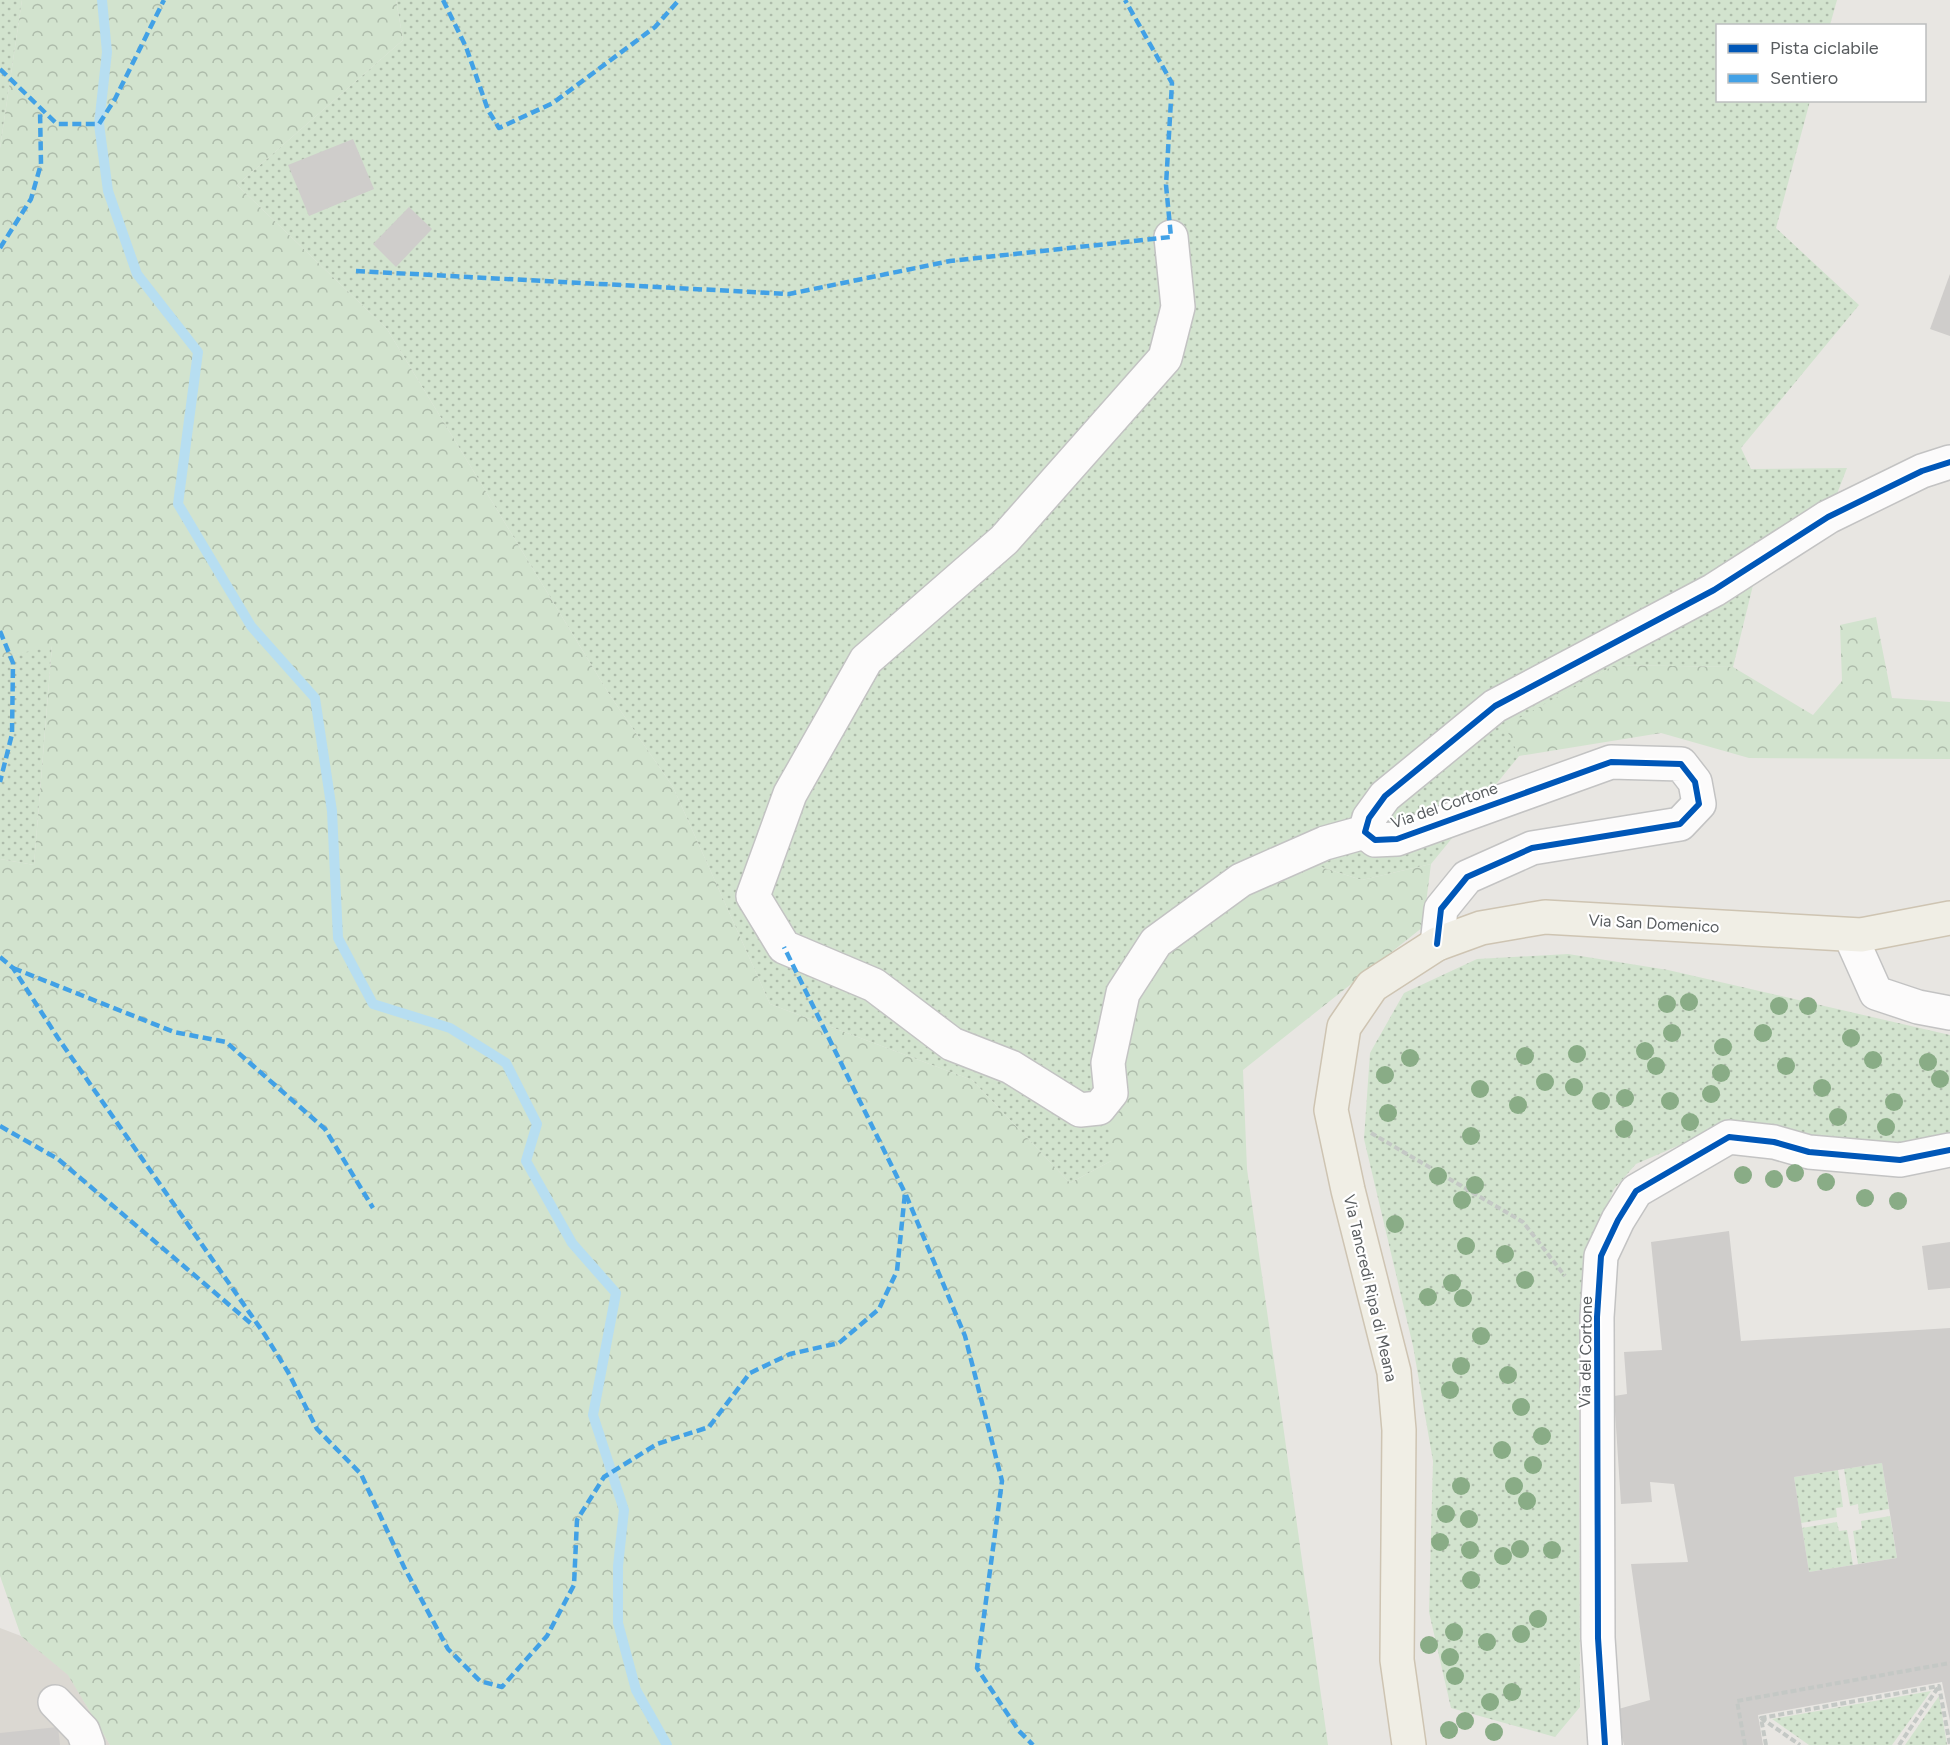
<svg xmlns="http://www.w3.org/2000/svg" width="1950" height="1745" font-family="Figtree,sans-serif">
	<defs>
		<pattern id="grass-dots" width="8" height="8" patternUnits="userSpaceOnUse" patternTransform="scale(1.5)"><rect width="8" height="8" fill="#d2e3ce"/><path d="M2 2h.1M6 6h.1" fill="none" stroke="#adbbaa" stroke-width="1.8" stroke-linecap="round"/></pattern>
		<pattern id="forest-crowns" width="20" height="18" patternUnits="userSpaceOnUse" patternTransform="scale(1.5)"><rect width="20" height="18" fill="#d2e3ce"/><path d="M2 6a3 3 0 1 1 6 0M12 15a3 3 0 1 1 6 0" fill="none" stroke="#adbbaa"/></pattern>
	</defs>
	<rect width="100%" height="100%" fill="#e8e6e2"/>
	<polygon fill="#dbd8d2" points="0,1628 21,1636 68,1674 110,1745 0,1745"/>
	<g fill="url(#grass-dots)">
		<polygon points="0,0 22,0 0,148"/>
		<polygon points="396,0 1837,0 1830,25 1718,26 1718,100 1810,101 1776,228 1859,305 1741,448 1751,469 1847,468 1828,517 1754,581 1733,667 1615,665 1506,726 1519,756 1431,864 1362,880 1289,857 1111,1093 1111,1161 1070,1183 972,1080 770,1004 673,787 609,694 387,329 237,185 403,40"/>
		<polygon points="52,645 34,865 0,859 0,658"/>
		<polygon points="1568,954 1668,970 1950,1035 1950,1138 1901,1150 1726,1125 1636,1164 1614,1189 1587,1255 1579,1363 1580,1707 1555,1737 1451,1708 1429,1612 1433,1461 1413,1346 1364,1139 1370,1053 1404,993 1477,959"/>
		<polygon points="1882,1463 1889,1509 1859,1514 1858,1504 1850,1506 1844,1469"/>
		<polygon points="1838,1470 1843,1507 1836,1508 1837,1517 1801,1523 1794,1477"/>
		<polygon points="1890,1516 1897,1558 1858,1564 1853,1531 1862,1529 1861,1521"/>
		<polygon points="1837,1522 1839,1531 1847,1530 1853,1565 1809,1572 1802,1528"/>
		<polygon points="1931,1691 1892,1745 1809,1745 1772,1719"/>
		<polygon points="1939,1696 1947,1745 1905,1745"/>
	</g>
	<g fill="url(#forest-crowns)">
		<polygon points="22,0 396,0 403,40 237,185 387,329 609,694 673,787 770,1004 972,1080 1070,1183 1111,1161 1108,1063 1156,942 1289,857 1362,880 1431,864 1423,927 1243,1070 1247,1169 1328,1745 110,1745 68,1675 21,1636 0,1576 0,859 34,865 52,646 0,658 0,148"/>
		<polygon points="1876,617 1892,698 1950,702 1950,759 1749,758 1661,733 1519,756 1505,726 1615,665 1733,667 1813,715 1842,681 1840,625"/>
	</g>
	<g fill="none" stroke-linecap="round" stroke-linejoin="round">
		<polyline stroke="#b7def1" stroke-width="10" points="102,0 107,52 99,124 108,191 137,274 198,352 178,504 251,626 315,698 332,811 338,938 373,1004 450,1028 506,1063 537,1124 526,1161 572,1243 616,1293 593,1415 624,1510 618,1566 618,1623 636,1690 667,1745"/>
	</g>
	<g fill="#cfcdcb" fill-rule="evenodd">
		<polygon points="353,139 374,189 309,216 288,165"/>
		<polygon points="409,207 432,229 396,267 373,244"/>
		<polygon points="1950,274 1950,336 1930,329"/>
		<path d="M1729,1231l12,110 209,-13v393l-8,-39 -184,33 5,30h-139l-9,-35 35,-10 -19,-136 57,-2 -14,-78 -24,-2 2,20 -31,2 -7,-108 13,-2 -3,-42 38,-2 -11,-108zM1882,1463l15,95 -88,14 -15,-95z"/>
		<polygon points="1950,1242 1950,1288 1928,1290 1922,1246"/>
		<polygon points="58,1727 60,1745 0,1745 0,1733"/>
	</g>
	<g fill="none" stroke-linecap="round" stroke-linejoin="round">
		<g stroke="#c3c3c3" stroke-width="36">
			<g id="minor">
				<polyline points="1171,237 1178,307 1165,358 1004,540 866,660 790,794 753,896 784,947 874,985 952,1044 1011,1067 1080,1110 1099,1108 1111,1093 1108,1063 1123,993 1156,942 1241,880 1325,843 1365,832"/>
				<polyline points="1850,935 1876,993 1918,1007 1950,1013"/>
				<polyline points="1437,944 1441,909 1467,877 1532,848 1680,824 1699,804 1695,782 1681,764 1611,762 1397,839 1375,840 1365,832 1369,818 1385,796 1495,706 1714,590 1828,517 1922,471 1950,462"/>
				<polyline points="55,1702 83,1731 88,1745"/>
				<polyline points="1605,1745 1598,1638 1597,1317 1601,1256 1618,1220 1636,1191 1729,1137 1774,1142 1809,1152 1900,1160 1950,1150"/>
			</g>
		</g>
		<g stroke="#cec4b2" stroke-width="36">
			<polyline id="major" points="1409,1745 1397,1660 1399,1430 1394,1372 1348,1190 1331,1110 1344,1027 1372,986 1437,944 1481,928 1545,917 1861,935 1950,918"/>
		</g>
		<g stroke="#c4c8c5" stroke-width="4" stroke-dasharray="6 3" stroke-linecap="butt">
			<polyline points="1371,1133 1523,1222 1565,1276"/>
			<polyline points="1761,1718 1800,1745"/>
			<polyline points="1745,1745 1737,1701 1950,1663"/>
			<polyline points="1766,1745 1761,1718 1939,1686 1950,1745"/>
			<polyline points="1899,1745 1939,1686"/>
		</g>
		<use href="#minor" stroke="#fcfbfb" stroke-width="33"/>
		<use href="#major" stroke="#f0eee5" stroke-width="33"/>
		<g stroke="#42a1e6" stroke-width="4.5" stroke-dasharray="9 4.5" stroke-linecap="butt">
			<polyline points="443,0 466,47 488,110 499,128 553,103 655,27 679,0"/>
			<polyline points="0,69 57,124 99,124 115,99 164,0"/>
			<polyline points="0,248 31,199 41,164 40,110"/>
			<polyline points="356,271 789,294 950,261 1171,237 1166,185 1172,83 1125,0"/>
			<polyline points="0,631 13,663 12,734 0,782"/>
			<polyline points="0,957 13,968 58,1038 265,1335 288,1372 317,1429 361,1474 404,1567 448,1649 480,1681 502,1687 547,1636 574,1585 577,1520 604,1477 657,1444 709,1427 750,1373 790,1354 839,1343 879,1309 897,1271 905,1193 784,947"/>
			<polyline points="13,968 174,1032 226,1042 325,1129 373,1208"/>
			<polyline points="0,1126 58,1159 254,1326"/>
			<polyline points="906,1195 965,1336 1002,1481 977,1668 1019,1731 1033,1745"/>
		</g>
		<g stroke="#fff" stroke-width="10">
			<g id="cycleway">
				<polyline points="1437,944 1441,909 1467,877 1532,848 1680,824 1699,804 1695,782 1681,764 1611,762 1397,839 1375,840 1365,832 1369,818 1385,796 1495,706 1714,590 1828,517 1922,471 1950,462"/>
				<polyline points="1605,1745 1598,1638 1597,1317 1601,1256 1618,1220 1636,1191 1729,1137 1774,1142 1809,1152 1900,1160 1950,1150"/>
			</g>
		</g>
		<use href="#cycleway" stroke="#0057b8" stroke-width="6"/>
	</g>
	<g fill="#89ac86">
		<circle cx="1689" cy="1002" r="9"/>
		<circle cx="1667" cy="1004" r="9"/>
		<circle cx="1779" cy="1006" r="9"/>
		<circle cx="1808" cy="1006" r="9"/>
		<circle cx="1672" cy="1033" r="9"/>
		<circle cx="1763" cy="1033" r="9"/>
		<circle cx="1851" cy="1038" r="9"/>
		<circle cx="1723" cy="1047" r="9"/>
		<circle cx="1645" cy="1051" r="9"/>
		<circle cx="1577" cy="1054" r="9"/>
		<circle cx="1525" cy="1056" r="9"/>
		<circle cx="1410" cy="1058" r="9"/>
		<circle cx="1873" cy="1060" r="9"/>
		<circle cx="1928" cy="1062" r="9"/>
		<circle cx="1656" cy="1066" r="9"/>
		<circle cx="1786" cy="1066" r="9"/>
		<circle cx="1721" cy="1073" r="9"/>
		<circle cx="1385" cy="1075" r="9"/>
		<circle cx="1940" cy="1079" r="9"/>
		<circle cx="1545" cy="1082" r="9"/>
		<circle cx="1574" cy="1087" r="9"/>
		<circle cx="1822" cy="1088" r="9"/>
		<circle cx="1480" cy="1089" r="9"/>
		<circle cx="1711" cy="1094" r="9"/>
		<circle cx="1625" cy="1098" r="9"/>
		<circle cx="1601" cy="1101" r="9"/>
		<circle cx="1670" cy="1101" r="9"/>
		<circle cx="1894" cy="1102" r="9"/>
		<circle cx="1518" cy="1105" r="9"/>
		<circle cx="1388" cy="1113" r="9"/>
		<circle cx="1838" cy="1117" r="9"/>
		<circle cx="1690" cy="1122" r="9"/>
		<circle cx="1886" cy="1127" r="9"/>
		<circle cx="1624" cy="1129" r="9"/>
		<circle cx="1471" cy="1136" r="9"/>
		<circle cx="1795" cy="1173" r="9"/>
		<circle cx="1743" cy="1175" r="9"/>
		<circle cx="1438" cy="1176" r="9"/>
		<circle cx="1774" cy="1179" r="9"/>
		<circle cx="1826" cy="1182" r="9"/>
		<circle cx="1475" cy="1185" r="9"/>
		<circle cx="1865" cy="1198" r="9"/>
		<circle cx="1462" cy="1200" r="9"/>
		<circle cx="1898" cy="1201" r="9"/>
		<circle cx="1395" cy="1224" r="9"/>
		<circle cx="1466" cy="1246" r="9"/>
		<circle cx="1505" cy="1254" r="9"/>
		<circle cx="1525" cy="1280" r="9"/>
		<circle cx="1452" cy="1283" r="9"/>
		<circle cx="1428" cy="1297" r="9"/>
		<circle cx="1463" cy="1298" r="9"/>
		<circle cx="1481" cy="1336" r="9"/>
		<circle cx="1461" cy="1366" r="9"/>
		<circle cx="1508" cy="1375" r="9"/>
		<circle cx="1450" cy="1390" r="9"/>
		<circle cx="1521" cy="1407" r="9"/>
		<circle cx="1542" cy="1436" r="9"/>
		<circle cx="1502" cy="1450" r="9"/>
		<circle cx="1533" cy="1465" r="9"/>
		<circle cx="1461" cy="1486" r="9"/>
		<circle cx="1514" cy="1486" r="9"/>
		<circle cx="1527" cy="1501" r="9"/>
		<circle cx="1446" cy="1514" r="9"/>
		<circle cx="1469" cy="1519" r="9"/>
		<circle cx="1440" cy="1542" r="9"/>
		<circle cx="1520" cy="1549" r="9"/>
		<circle cx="1470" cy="1550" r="9"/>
		<circle cx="1552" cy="1550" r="9"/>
		<circle cx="1503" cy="1556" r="9"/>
		<circle cx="1471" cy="1580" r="9"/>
		<circle cx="1538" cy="1619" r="9"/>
		<circle cx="1454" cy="1632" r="9"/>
		<circle cx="1521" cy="1634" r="9"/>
		<circle cx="1487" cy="1642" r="9"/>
		<circle cx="1429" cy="1645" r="9"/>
		<circle cx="1450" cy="1657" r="9"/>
		<circle cx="1455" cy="1676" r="9"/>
		<circle cx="1512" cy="1692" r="9"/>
		<circle cx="1490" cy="1702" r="9"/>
		<circle cx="1465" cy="1721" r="9"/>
		<circle cx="1449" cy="1730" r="9"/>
		<circle cx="1494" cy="1732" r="9"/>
	</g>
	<g text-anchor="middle" stroke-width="4.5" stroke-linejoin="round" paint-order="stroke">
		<g font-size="16" fill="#585c5f" stroke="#fff">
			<text transform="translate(1444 805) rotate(-19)" y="6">Via del Cortone</text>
			<text transform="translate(1654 923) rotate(3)" y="6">Via San Domenico</text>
			<text transform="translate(1371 1288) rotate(77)" y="6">Via Tancredi Ripa di Meana</text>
			<text transform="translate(1585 1352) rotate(-89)" y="6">Via del Cortone</text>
		</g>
	</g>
	<rect x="1716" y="24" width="210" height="78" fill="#ffffff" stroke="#bcbebf" stroke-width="1.5"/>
	<rect x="1728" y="44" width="30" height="9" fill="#0057b8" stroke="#bcbebf" stroke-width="1.5"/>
	<text x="1770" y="54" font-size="18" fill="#585c5f">Pista ciclabile</text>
	<rect x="1728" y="74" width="30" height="9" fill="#42a1e6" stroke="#bcbebf" stroke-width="1.5"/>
	<text x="1770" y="84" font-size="18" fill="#585c5f">Sentiero</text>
</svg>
